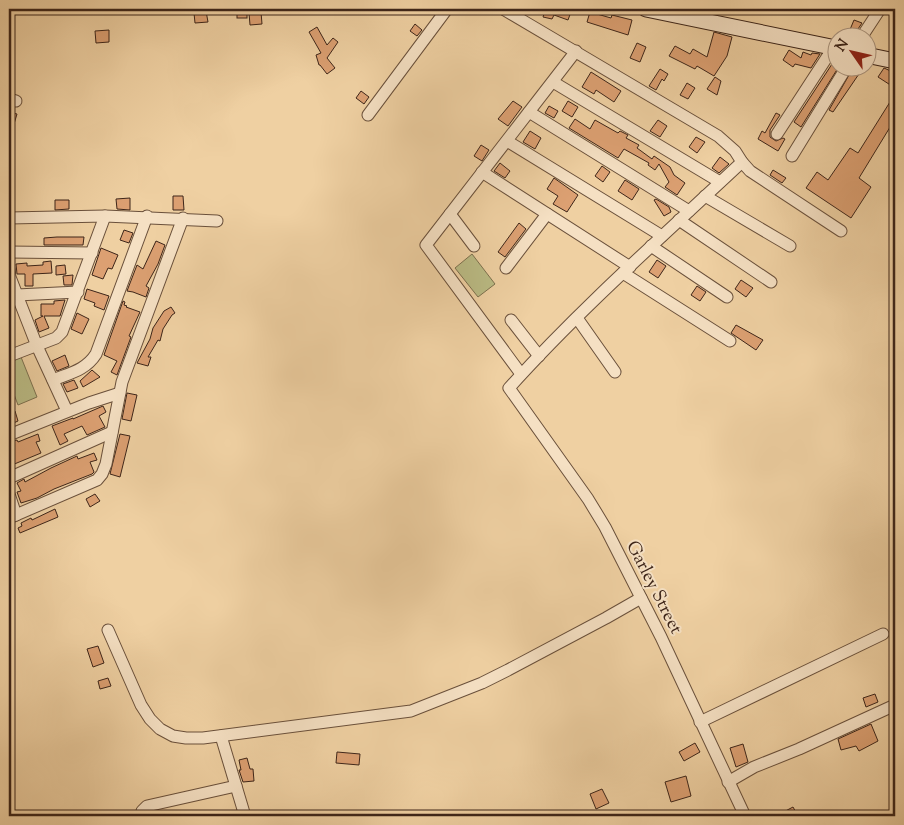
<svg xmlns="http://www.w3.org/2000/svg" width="904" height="825" font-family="'Sorts Mill Goudy',serif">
	<rect width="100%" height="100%" fill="#efd0a2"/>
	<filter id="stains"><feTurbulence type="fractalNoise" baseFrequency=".004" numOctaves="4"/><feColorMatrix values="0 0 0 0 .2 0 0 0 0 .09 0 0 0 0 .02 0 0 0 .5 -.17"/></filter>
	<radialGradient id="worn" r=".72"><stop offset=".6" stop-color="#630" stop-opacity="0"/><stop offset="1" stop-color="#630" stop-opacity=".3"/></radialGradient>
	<g fill="#babb84" stroke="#7c704e">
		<polygon points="472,254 495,284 478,297 455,268"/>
		<polygon points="21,357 37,397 18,405 9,381 9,362"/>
	</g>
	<g fill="#dca072" stroke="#3d2519">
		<rect x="237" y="9" width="10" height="9"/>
		<polygon points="540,9 572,9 568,20 554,15 552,19 543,17 545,11"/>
		<polygon points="206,11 208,22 195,23 194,13"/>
		<polygon points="261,12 262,24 250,25 249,13"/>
		<polygon points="590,12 611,18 612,15 632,20 628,35 587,22"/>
		<polygon points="854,20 862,23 854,35 849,32"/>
		<polygon points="415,24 422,30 417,36 410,31"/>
		<polygon points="317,27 327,45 333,38 338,42 327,58 335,68 327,74 320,65 319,65 316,55 321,53 309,32"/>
		<polygon points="109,30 109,42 96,43 95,31"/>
		<polygon points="714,32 732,37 727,56 714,76 697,66 695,69 669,56 675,46 690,54 693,49 707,57"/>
		<polygon points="637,43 646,47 640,62 630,58"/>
		<polygon points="789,50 801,58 803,52 811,55 812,53 820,54 811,68 795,64 793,67 783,60"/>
		<polygon points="834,61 836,62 838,68 801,127 794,122"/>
		<polygon points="853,68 863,68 833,112 829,110"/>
		<polygon points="884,68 895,73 895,88 878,77"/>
		<polygon points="660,69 668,74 664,81 662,79 656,90 649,86"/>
		<polygon points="591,72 621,91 614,102 596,90 594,94 582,87"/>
		<polygon points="715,77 721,81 717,95 707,89"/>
		<polygon points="687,83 695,88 688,99 680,95"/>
		<polygon points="361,91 369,97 364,104 356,98"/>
		<polygon points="895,94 895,119 859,178 871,187 851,218 806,188 817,172 828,180 850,148 858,153"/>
		<polygon points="513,101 522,107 508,126 498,119"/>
		<polygon points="568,101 578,107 572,117 562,111"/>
		<polygon points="549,106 558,111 554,118 545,113"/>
		<polygon points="9,112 17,114 11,134 9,134"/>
		<polygon points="776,113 780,115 770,130 770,137 776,141 783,138 785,139 778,151 758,139 762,131 765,133"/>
		<polygon points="575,119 590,129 595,120 618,133 620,131 628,135 626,138 639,145 637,148 652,159 654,156 670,167 674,175 685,183 677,195 665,187 669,182 659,164 655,170 648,165 649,163 624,149 618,158 569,128"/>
		<polygon points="658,120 667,126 660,137 650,131"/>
		<polygon points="530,131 541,138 535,149 523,142"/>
		<polygon points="696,137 705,142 697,153 689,147"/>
		<polygon points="481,145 489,150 482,161 474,156"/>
		<polygon points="720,157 729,164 719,173 712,168"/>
		<polygon points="500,163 510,171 505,178 494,171"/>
		<polygon points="602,166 610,172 603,182 595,176"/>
		<polygon points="773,170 786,178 782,183 770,175"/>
		<polygon points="554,178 578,195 567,212 553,204 558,196 547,189"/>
		<polygon points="625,180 639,189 632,200 618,191"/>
		<polygon points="173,196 183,196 184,210 173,210"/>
		<polygon points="130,198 130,210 117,209 116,199"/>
		<polygon points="656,199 669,207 671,212 664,216 654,200"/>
		<polygon points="55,200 69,200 69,209 55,210"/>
		<polygon points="519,223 526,229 505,257 498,252"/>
		<polygon points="124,230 133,233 129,243 120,240"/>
		<polygon points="57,237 84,237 83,245 44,245 44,238"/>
		<polygon points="156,241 165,245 158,264 146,286 149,288 146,297 133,292 127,291 137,265 143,269"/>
		<polygon points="101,248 118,255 112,269 108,268 103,279 92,275"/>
		<polygon points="657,260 666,266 658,278 649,272"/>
		<polygon points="51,261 52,273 33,274 33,286 25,286 25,274 17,274 16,264 27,263 27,266 43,265 43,262"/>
		<polygon points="65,265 66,274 56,275 56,266"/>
		<polygon points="73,275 72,285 64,285 63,276"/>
		<polygon points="741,280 753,288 746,297 735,289"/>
		<polygon points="697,286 706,292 700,301 691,295"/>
		<polygon points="87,289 109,296 104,310 94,306 95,303 84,299"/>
		<polygon points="65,300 60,316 44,316 49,328 39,332 35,320 43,316 41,316 41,304 54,304 54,301"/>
		<polygon points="123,301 125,302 124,305 127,306 126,307 140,312 129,336 131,337 117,375 111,372 117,361 104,355"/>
		<polygon points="171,307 175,313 172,315 163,329 160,341 158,340 148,357 151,357 148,366 137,363 150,339 153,328 164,311"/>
		<polygon points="77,313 89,319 82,334 71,329"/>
		<polygon points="736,325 763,340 756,350 731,333"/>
		<polygon points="65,355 69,366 57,371 52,361"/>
		<polygon points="92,370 100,377 83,387 80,381"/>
		<polygon points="74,380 78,388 67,392 63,384"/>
		<polygon points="127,393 137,395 131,421 122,419"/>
		<polygon points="103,406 106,412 99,416 105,427 87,435 82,426 64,434 68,441 60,445 52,426 73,418 73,419"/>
		<polygon points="15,411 18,421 9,425 9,413"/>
		<polygon points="38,434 40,441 36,442 41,453 12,465 9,458 9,442 17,440 18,442"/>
		<polygon points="120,434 130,436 120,477 110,474"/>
		<polygon points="94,453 97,460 90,462 94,472 92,474 54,489 37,498 21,503 17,492 21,491 17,483 24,479 25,482 51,468 77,456 78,459"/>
		<polygon points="95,494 100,501 90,507 86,499"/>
		<polygon points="55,509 58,517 20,533 18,528 22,526 21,523 31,518 32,520"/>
		<polygon points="98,646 104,663 93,667 87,649"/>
		<polygon points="108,678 111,686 100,689 98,681"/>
		<polygon points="875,694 878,702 866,707 863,698"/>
		<polygon points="871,724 878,741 859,751 856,746 841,750 838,739"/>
		<polygon points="695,743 700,752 684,761 679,752"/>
		<polygon points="743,744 748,762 736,767 730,748"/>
		<polygon points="337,752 360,754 359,765 336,763"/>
		<polygon points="247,758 250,769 253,769 254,781 243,782 239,770 241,770 239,760"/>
		<polygon points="686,776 691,796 671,802 665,782"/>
		<polygon points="602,789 609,803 596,809 590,794"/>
		<polygon points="793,807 798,816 776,816"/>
	</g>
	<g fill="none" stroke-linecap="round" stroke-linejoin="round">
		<g stroke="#6a503b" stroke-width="13">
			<g id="minor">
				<polyline points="503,9 718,136 735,151 742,162 750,171 841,231"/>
				<polyline points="861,38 880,9"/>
				<polyline points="553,82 720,182"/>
				<polyline points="9,99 16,101"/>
				<polyline points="529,112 689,211"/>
				<polyline points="368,115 447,9"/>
				<polyline points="777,134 833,48"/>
				<polyline points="507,141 662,236"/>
				<polyline points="792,156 846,68"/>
				<path d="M742,162c-79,74 -161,146 -233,226l79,111 17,28 56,110 84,179"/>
				<polyline points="482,172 630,267"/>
				<polyline points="705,196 790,246"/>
				<polyline points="450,214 474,246"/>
				<polyline points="9,218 105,216 217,221"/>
				<polyline points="679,220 771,282"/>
				<polyline points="651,246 727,297"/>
				<polyline points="9,252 92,253"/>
				<polyline points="506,268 547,214"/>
				<polyline points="9,269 10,277 37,346 67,411"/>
				<polyline points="623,273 730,341"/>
				<polyline points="17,295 78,292"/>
				<polyline points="577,318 615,372"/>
				<polyline points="511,320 539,356"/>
				<polyline points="9,356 56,338 62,332 105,216"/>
				<polyline points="521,374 426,245 576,51"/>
				<path d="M53,380c17,-7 33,-10 43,-26l51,-138"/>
				<polyline points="9,435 89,403 120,393"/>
				<polyline points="9,478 112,432"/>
				<polyline points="9,494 16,515"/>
				<polyline points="9,518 97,480 102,474 106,464 122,382 183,218"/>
				<polyline points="108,630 141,705 150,719 160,729 173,736 186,738 203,738 411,711 482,683 508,670 606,618 641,598"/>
				<polyline points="700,722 883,634"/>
				<polyline points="221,736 245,816"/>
				<polyline points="728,782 754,767 799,749 895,705"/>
				<polyline points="141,816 142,811 147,806 236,786"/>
			</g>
		</g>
		<g stroke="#3d2519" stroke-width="17">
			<g id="secondary">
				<polyline points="646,9 836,48"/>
				<polyline points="866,55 895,61"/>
			</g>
		</g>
		<use href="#minor" stroke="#f5e0c3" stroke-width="11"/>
		<use href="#secondary" stroke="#f5e0c3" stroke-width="15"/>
	</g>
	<g text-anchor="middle" stroke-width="4" stroke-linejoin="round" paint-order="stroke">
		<g font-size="18" fill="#3d2519" stroke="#f5e0c3">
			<text transform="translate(655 587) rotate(63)" y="6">Garley Street</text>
		</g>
	</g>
	<rect width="904" height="825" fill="none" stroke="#efd0a2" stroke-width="30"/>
	<rect x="10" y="10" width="884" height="805" fill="none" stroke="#3d2519" stroke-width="2.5"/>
	<rect x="15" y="15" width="874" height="795" fill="none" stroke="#3d2519"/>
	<g transform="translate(852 52) rotate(304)"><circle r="24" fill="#f5e0c3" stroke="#ab957f"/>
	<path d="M0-4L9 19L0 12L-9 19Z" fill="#8f2418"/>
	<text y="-8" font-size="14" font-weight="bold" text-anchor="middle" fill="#3d2519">N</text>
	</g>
	<rect width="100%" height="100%" filter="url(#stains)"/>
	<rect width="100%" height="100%" fill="url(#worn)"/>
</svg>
